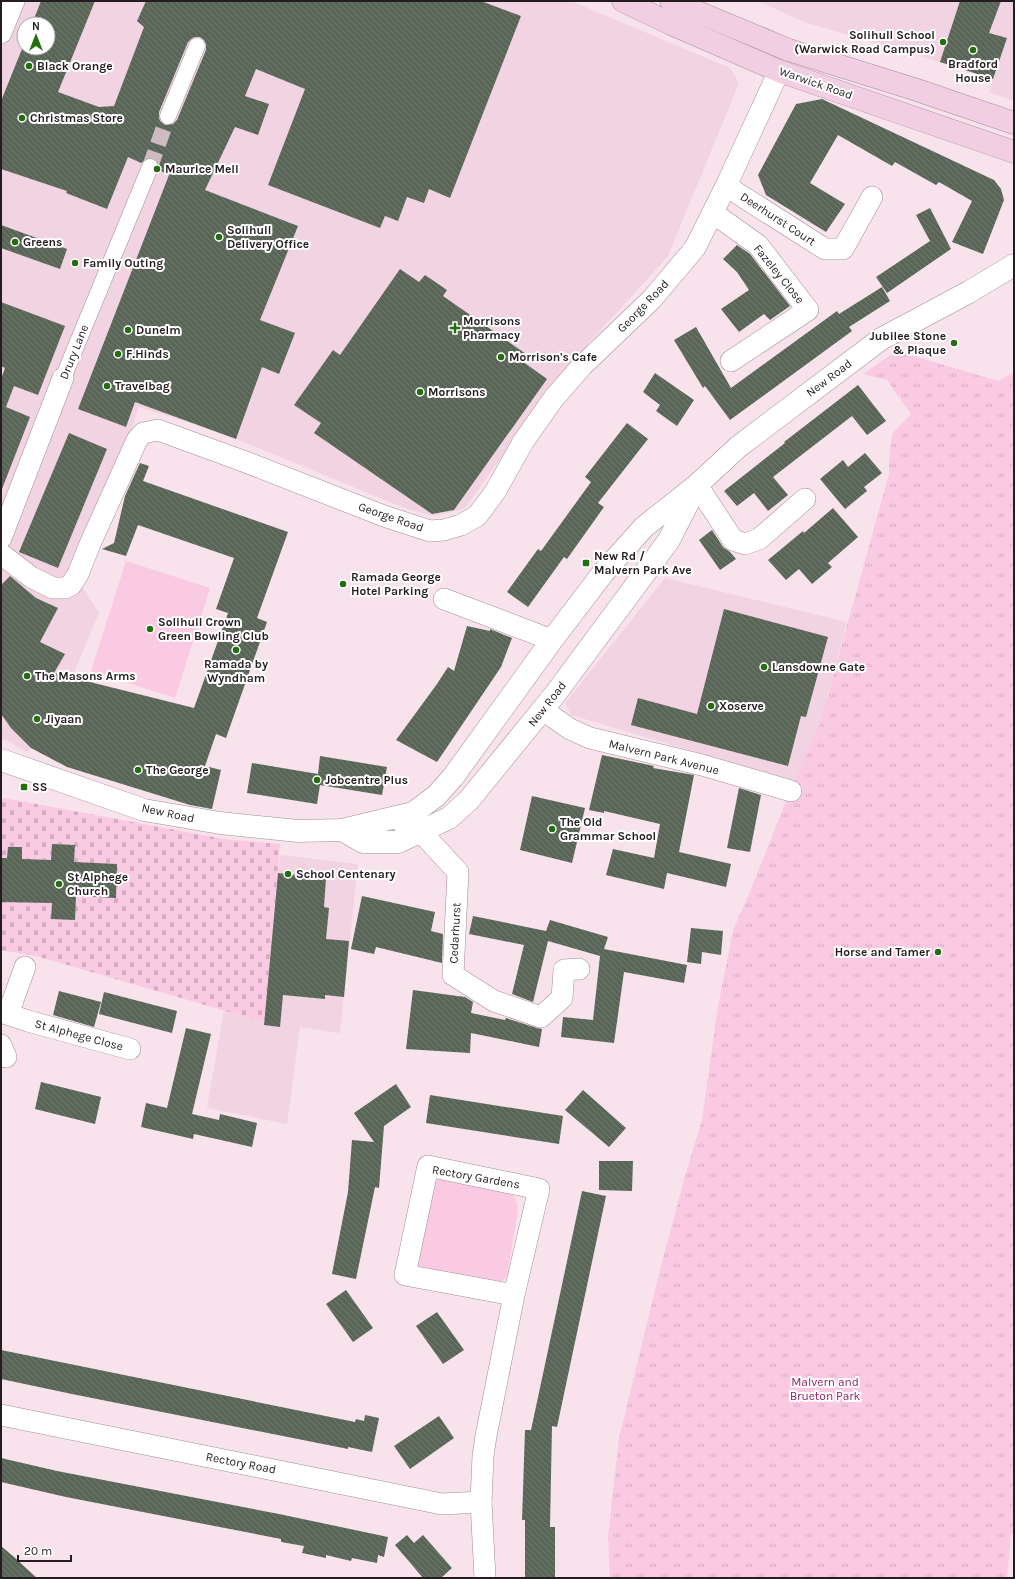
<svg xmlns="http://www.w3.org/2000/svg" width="1015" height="1579" font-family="Karla,sans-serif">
	<defs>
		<pattern id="cemetery-stones" width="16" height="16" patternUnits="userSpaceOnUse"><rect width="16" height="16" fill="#fac9e2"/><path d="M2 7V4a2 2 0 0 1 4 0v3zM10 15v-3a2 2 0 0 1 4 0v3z" fill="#d6acc2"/></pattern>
		<pattern id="park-tufts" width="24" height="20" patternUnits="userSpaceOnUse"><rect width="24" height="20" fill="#fac9e2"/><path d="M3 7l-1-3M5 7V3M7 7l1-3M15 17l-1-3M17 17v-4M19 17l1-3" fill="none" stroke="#d6acc2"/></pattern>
		<pattern id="building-back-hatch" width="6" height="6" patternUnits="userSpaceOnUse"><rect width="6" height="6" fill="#596657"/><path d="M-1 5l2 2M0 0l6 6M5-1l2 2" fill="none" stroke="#727b70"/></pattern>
	</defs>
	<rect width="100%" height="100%" fill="#f8e2ec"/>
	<g fill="#f1d3e2" fill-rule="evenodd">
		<path d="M1,1h570l159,67 9,15 -71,173 -102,112 -102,141 -30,7 -27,-7 -185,-76 -83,-26 -11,31 -59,129 30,46 -37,88 -35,52 -20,-13h-6zM24,24h24v24h-24z"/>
		<polygon points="758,1 1014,1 1014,101 989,92 993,79 940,62 804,22"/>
		<polygon points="665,578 847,622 820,723 794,781 571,715 565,703"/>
		<polygon points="280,855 358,864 340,1033 300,1027 287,1124 207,1108 224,1010 263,1022"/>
	</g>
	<g fill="#fac9e2">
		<polygon points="126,561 210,588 175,698 91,671"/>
		<path d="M440,1178l69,14c7,5 8,10 9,18l-11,65 -4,5 -7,3 -77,-16 -3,-6 12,-74z"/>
	</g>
	<polygon fill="url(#cemetery-stones)" points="4,798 224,839 280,844 264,1022 36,956 1,950 1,799"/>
	<polygon fill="url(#park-tufts)" points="897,351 998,381 1014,372 1014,1534 1011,1534 1007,1578 610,1578 608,1536 619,1438 659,1274 685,1176 702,1120 717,1012 733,930 750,892 794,781 820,723 889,474 889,459 892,434 911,414 887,380 863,374"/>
	<g fill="url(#building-back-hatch)" fill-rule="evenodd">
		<path d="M41,1h54l-37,91 41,15 15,-1 30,-79 -7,-6 9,-20h335l40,15 -71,182 -21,-9 -5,14 -17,-6 -9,24 -13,-5 -5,12 -112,-43 37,-96 -49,-20 -11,27 24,8 -11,31 -23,-8 -30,63 93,36 -38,94 35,13 -16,41 -17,-7 -26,72 -101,-37 -9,25 -48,-18 91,-234 -10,-5 -1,-8 -4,-4h-6l-7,5 -13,-6 -21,52 -41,-16 1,-2 -66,-22v-68l23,-57v4h24v-24h-16zM195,37h5l4,3 2,4v6l-29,70 -4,4 -8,1 -5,-4 -1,-4v-5l29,-70 3,-3z"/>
		<polygon points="960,1 1001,1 989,33 1007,38 993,79 940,62"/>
		<polygon points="822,99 994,180 1001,189 1004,200 983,254 952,242 972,201 939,182 936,185 895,162 892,166 838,135 810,183 845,204 826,232 766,195 758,175 796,104"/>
		<polygon points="930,208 951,249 887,293 876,277 930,241 916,215"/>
		<polygon points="1,225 67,249 60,269 1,248"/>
		<polygon points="737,245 750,254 790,306 770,320 764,314 739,332 721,309 749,290 737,272 723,259"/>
		<polygon points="400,269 419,282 425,275 447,290 443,296 526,354 522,361 547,379 454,510 432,514 314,433 321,423 294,405 333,350 340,355"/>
		<polygon points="882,287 890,301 849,327 852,331 730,420 705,386 703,388 674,340 696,327 731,388 837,311 839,314"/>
		<polygon points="1,302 65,326 38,395 14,386 6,407 30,417 2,489 1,489 1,379 5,368 1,366"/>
		<polygon points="655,373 694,400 677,426 656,411 660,405 643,392"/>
		<polygon points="858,385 886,421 867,435 852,416 773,477 788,495 768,511 754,493 737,506 724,491 785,443 784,442"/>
		<polygon points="627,423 648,439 598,503 604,507 567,559 564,557 528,607 507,592 538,549 541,551 591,482 585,477"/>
		<polygon points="69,433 107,449 58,568 19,552"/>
		<polygon points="865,453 882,473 864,487 867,491 845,509 820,479 843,460 848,467"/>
		<polygon points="140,463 149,466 143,481 288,532 257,618 267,622 226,738 216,734 205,766 221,770 212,809 190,805 67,767 31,748 11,728 1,714 1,585 10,576 36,598 58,608 40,642 65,654 54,673 194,708 228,613 216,609 234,558 138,525 126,556 102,549 114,543 125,496"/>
		<polygon points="833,508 858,537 828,563 832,567 812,584 799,569 786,580 768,560 803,531 804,533"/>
		<polygon points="712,530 723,547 730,552 736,559 720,570 699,540"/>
		<polygon points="724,609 828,637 806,717 801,716 788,766 631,725 638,698 697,714"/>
		<polygon points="467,626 490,631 490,629 512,638 501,667 437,762 396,740 437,684 448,667 454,671"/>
		<polygon points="602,755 654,766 653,768 694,775 679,852 731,864 726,887 667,873 664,889 606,875 613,849 654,858 660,824 604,811 604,813 589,810"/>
		<polygon points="320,756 387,767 382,795 320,785 317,804 247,793 252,763 318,774"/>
		<polygon points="739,788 761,795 750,852 727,848"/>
		<polygon points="532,796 585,808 572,863 520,850"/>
		<polygon points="52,844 75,845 74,862 117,864 116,898 76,896 75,920 51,919 52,903 1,902 1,858 7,858 8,847 22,847 22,859 51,860"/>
		<polygon points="278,873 326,878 324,907 329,908 326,939 349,941 344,997 325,995 325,999 283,995 280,1027 264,1025"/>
		<polygon points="362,896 435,912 431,931 443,934 442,963 376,947 374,954 351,949"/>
		<polygon points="473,916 546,931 550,920 608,937 604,949 687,965 684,983 624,972 614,1043 561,1037 563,1017 593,1020 600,956 548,941 533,1002 512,994 524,945 469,934"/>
		<polygon points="691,928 723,931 721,955 702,952 701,964 687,962"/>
		<polygon points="413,990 465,997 473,1002 471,1013 505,1020 506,1018 537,1028 542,1029 539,1047 471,1033 470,1053 406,1049"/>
		<polygon points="59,991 101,1002 94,1027 53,1015"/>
		<polygon points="104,992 177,1011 172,1033 99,1014"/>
		<polygon points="186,1028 211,1034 192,1114 219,1120 220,1114 257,1123 252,1147 194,1134 193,1139 141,1127 146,1103 167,1108"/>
		<polygon points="41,1082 101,1097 95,1124 35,1109"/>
		<polygon points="396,1084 411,1107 384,1126 379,1188 375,1187 356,1279 332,1274 348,1192 352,1140 374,1142 354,1113"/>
		<polygon points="583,1090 626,1128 609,1147 565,1110"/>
		<polygon points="430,1095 563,1116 559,1144 426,1123"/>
		<polygon points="599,1161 633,1161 632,1191 599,1190"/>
		<polygon points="582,1191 606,1196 557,1427 552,1426 550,1527 555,1527 555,1578 525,1578 525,1520 522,1520 525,1430 531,1430"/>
		<polygon points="346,1290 373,1328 353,1342 326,1304"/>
		<polygon points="437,1312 464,1350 443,1364 416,1326"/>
		<polygon points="1,1350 355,1422 356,1419 364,1421 365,1415 379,1418 372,1452 348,1447 348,1449 72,1394 1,1379"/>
		<polygon points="439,1416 454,1438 410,1469 394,1446"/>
		<polygon points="1,1458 57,1471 279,1514 388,1537 384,1557 378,1555 377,1563 352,1558 351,1561 326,1555 326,1558 302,1553 304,1546 281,1542 281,1539 66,1497 1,1482"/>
		<polygon points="407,1535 414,1543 423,1535 452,1568 441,1578 423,1578 395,1545"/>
		<polygon points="1,1546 14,1557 37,1578 1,1578"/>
	</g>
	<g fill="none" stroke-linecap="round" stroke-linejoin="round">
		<polyline stroke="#cebac3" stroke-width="16" stroke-dasharray="16 8" stroke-linecap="butt" points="150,167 168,116"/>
		<g stroke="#a18d96" stroke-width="17">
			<g id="pedestrian">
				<polyline points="168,116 197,46"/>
				<polyline points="63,378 150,167"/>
			</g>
		</g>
		<g stroke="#a18d96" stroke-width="22">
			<g id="minor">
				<polyline points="1,33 14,1"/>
				<polyline points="726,186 825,249 843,249 872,197"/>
				<polyline points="713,213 758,245 808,310 731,361"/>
				<polyline points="697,485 733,540 745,544 759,539 805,499"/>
				<polyline points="1,538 63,378"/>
				<polyline points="1,554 31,577 53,588 65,588 71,585 78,574 90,544 137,440 143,433 158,430 243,461 384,516 430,531 444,530 461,525 477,516 495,492 523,442 554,398 582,366 652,299 695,248 726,186 779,71"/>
				<polyline points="444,599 552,640"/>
				<polyline points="543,710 570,729 590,738 702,765 791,791"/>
				<polyline points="404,825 421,832 458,872 453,975 494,1001 541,1017 562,998 564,970 579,969"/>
				<polyline points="1,1012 28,1021 130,1049"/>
				<polyline points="8,1014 25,967"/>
				<polyline points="1,1045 6,1057"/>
				<polyline points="1,1415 442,1504 481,1502"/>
				<polyline points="485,1578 481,1502 483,1456 486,1436 514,1295 405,1275 428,1166 539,1189 514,1295"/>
			</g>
		</g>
		<g stroke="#a18d96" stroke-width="23">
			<g id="tertiary">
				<polyline points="1,760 144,810 220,823 298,831 342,830 413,813 436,796 453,777 552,640 603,573 644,527 697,485 738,447 881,339 969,292 1014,265"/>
				<polyline points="342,830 363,842 398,842 449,818 469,800 556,693 653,562 669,540 694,491"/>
			</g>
		</g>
		<g stroke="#a18d96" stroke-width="23">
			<g id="secondary">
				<polyline points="623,1 671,24 779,71 1014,152"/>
				<polyline points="671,1 789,50 914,89 1014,123"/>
			</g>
		</g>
		<use href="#pedestrian" stroke="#fff" stroke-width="16"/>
		<use href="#minor" stroke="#fff" stroke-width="21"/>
		<use href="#tertiary" stroke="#fff" stroke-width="22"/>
		<use href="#secondary" stroke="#f2cee3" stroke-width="22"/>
	</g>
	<g fill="#246e10" stroke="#fff" stroke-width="1.5">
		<circle cx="943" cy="42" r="4"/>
		<circle cx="973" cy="50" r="4"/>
		<circle cx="29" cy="66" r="4"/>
		<circle cx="22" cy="118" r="4"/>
		<circle cx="157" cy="169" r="4"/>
		<circle cx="219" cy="237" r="4"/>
		<circle cx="15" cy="242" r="4"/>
		<circle cx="75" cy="263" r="4"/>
		<path d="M453 322h4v4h4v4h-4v4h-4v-4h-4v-4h4z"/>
		<circle cx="128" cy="330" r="4"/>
		<circle cx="954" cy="343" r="4"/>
		<circle cx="118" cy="354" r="4"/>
		<circle cx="501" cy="357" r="4"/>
		<circle cx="107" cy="386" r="4"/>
		<circle cx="420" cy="392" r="4"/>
		<rect x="582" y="559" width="8" height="8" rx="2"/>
		<circle cx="343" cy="584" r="4"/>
		<circle cx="150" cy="629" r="4"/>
		<circle cx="236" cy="650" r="4"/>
		<circle cx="764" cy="667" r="4"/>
		<circle cx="27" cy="676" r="4"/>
		<circle cx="711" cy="706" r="4"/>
		<circle cx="37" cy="719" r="4"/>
		<circle cx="138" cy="770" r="4"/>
		<circle cx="317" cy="780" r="4"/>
		<rect x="20" y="783" width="8" height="8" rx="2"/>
		<circle cx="552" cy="829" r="4"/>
		<circle cx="288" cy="874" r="4"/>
		<circle cx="59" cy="884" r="4"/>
		<circle cx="938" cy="952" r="4"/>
	</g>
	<g text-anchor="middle" stroke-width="4" stroke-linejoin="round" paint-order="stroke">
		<g font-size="12" font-weight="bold" fill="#241c20" stroke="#fff" text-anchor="start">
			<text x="935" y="39" text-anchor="end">Solihull School<tspan x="935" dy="14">(Warwick Road Campus)</tspan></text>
			<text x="973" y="68" text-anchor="middle">Bradford<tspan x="973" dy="14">House</tspan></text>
			<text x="37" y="70">Black Orange</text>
			<text x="30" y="122">Christmas Store</text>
			<text x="165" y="173">Maurice Mell</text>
			<text x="227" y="234">Solihull<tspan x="227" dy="14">Delivery Office</tspan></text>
			<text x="23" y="246">Greens</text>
			<text x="83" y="267">Family Outing</text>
			<text x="463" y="325">Morrisons<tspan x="463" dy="14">Pharmacy</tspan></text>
			<text x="136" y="334">Dunelm</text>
			<text x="946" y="340" text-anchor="end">Jubilee Stone<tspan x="946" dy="14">&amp; Plaque</tspan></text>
			<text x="126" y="358">F.Hinds</text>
			<text x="509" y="361">Morrison's Cafe</text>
			<text x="115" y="390">Travelbag</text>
			<text x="428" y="396">Morrisons</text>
			<text x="594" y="560">New Rd /<tspan x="594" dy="14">Malvern Park Ave</tspan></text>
			<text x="351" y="581">Ramada George<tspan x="351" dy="14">Hotel Parking</tspan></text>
			<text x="158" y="626">Solihull Crown<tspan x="158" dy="14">Green Bowling Club</tspan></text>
			<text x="236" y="668" text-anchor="middle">Ramada by<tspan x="236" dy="14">Wyndham</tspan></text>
			<text x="772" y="671">Lansdowne Gate</text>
			<text x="35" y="680">The Masons Arms</text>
			<text x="719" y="710">Xoserve</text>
			<text x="45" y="723">Jiyaan</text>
			<text x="146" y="774">The George</text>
			<text x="325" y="784">Jobcentre Plus</text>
			<text x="32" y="791">SS</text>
			<text x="560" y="826">The Old<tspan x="560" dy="14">Grammar School</tspan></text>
			<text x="296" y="878">School Centenary</text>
			<text x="67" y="881">St Alphege<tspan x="67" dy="14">Church</tspan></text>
			<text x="930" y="956" text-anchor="end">Horse and Tamer</text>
		</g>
		<g font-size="12" fill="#241c20" stroke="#fff">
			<text transform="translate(816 83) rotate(19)" y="4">Warwick Road</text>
			<text transform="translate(778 219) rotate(33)" y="4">Deerhurst Court</text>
			<text transform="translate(779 274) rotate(51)" y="4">Fazeley Close</text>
			<text transform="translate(643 306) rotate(-46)" y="4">George Road</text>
			<text transform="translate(74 352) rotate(-68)" y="4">Drury Lane</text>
			<text transform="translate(829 378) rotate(-37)" y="4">New Road</text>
			<text transform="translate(391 517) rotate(19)" y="4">George Road</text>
			<text transform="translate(547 704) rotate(-52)" y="4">New Road</text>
			<text transform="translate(664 757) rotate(14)" y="4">Malvern Park Avenue</text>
			<text transform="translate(168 813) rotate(12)" y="4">New Road</text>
			<text transform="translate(455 933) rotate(-87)" y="4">Cedarhurst</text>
			<text transform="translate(79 1035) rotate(15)" y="4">St Alphege Close</text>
			<text transform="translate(476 1177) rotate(10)" y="4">Rectory Gardens</text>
			<text transform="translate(241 1463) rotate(11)" y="4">Rectory Road</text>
		</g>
		<g font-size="12" fill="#8d2265" stroke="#fff">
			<text x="825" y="1386">Malvern and<tspan x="825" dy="14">Brueton Park</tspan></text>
		</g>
	</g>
	<rect width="1015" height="1579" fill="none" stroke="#241c20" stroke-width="4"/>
	<g transform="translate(36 36)"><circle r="19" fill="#ffffff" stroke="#a7a4a6"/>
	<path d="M0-3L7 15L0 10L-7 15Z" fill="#246e10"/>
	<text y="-6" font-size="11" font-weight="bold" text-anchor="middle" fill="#241c20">N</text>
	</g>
	<path d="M18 1555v6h53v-6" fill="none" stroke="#241c20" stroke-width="2"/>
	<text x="24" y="1555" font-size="12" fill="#241c20" stroke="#ffffff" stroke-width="3" paint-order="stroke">20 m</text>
</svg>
